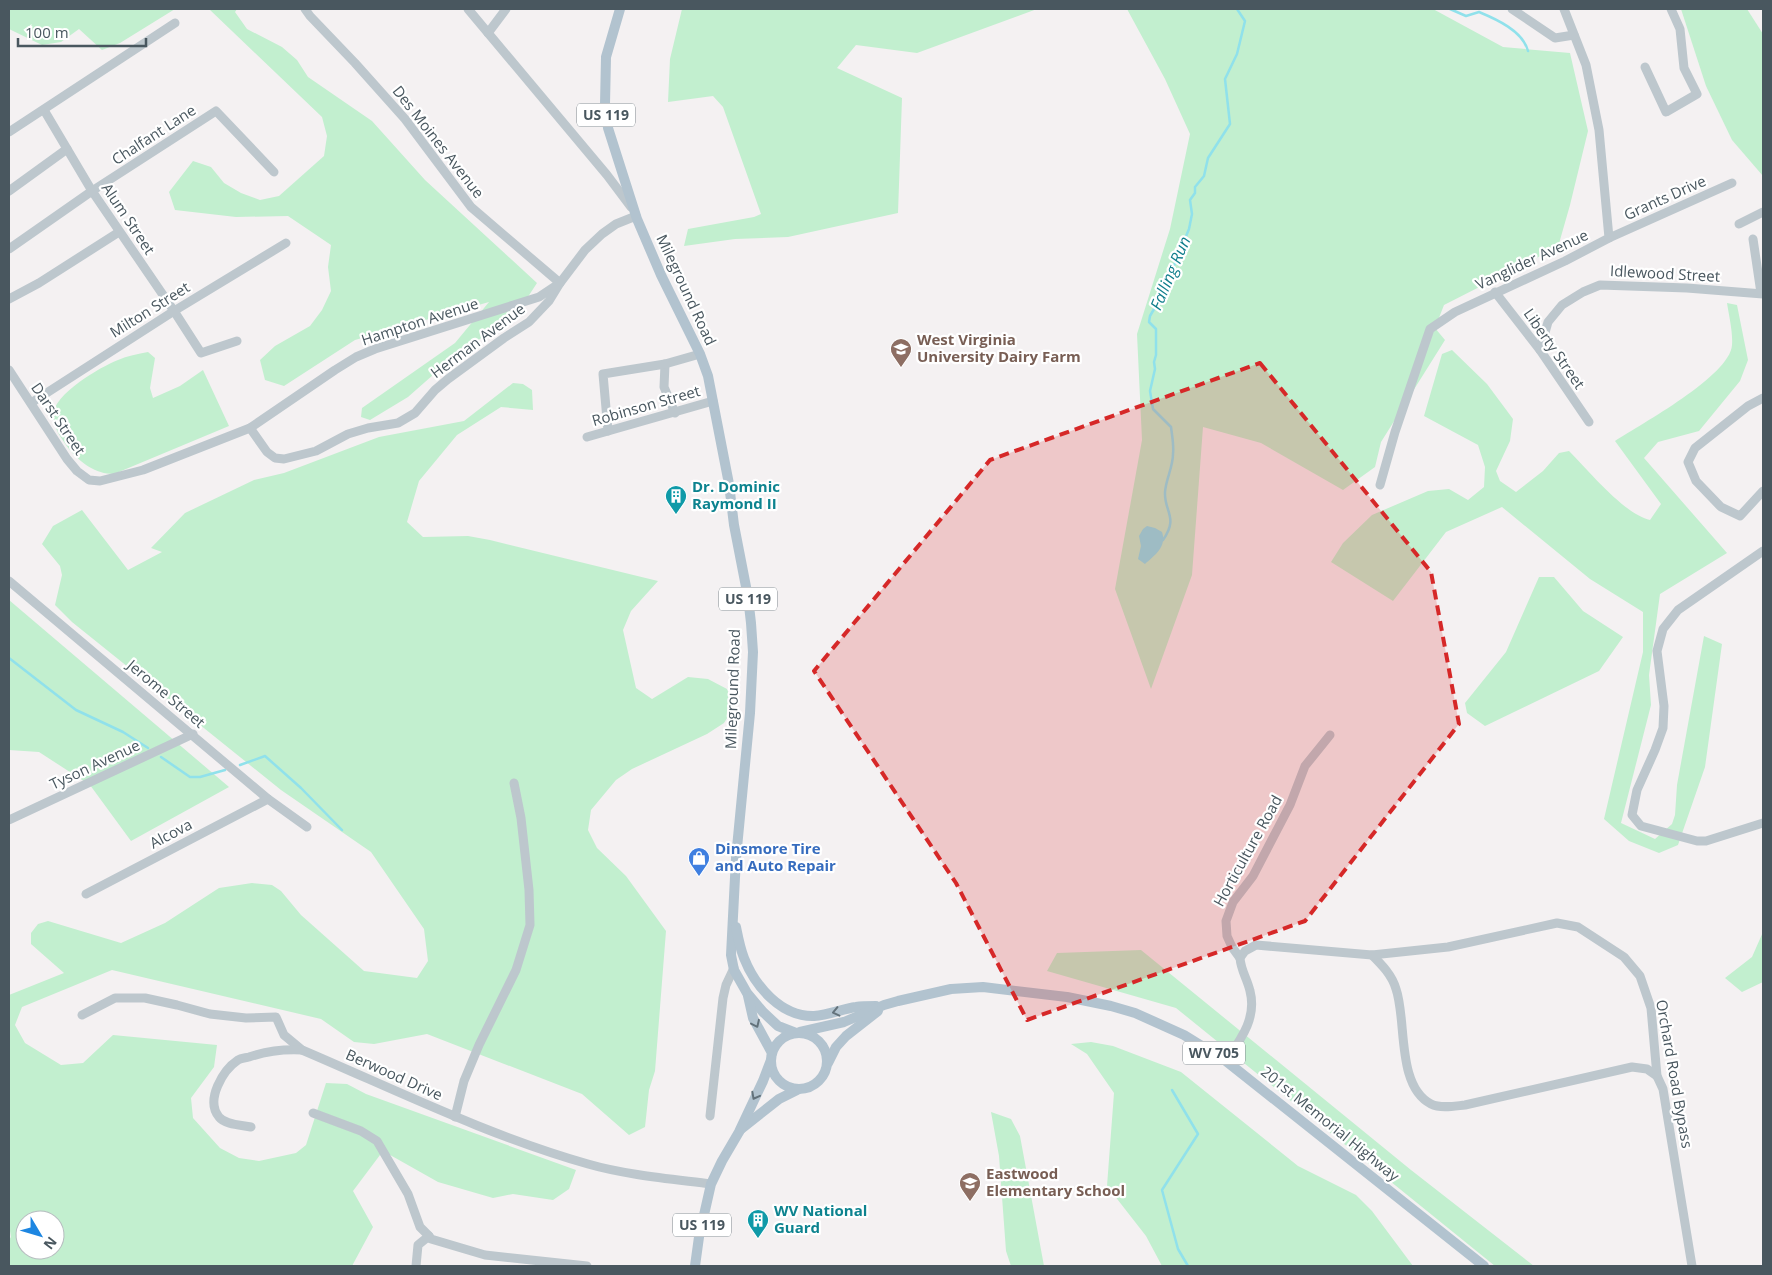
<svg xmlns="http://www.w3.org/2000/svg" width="1772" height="1275" font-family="'Open Sans',sans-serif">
	<rect width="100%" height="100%" fill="#f4f1f2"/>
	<g fill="#c2efcf" fill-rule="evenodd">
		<polygon points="9,9 175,9 120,43 102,50 79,29 61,42 42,45 9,29"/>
		<polygon points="209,9 237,9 235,12 247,29 282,47 297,60 308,77 372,121 425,180 537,283 518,312 450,360 408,397 370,420 361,417 362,408 455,343 489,302 355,340 284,386 265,380 260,360 275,346 310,326 322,310 331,291 328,267 331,245 288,216 236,217 175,210 169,192 193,161 211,167 224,183 241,193 260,200 279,196 324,156 327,136 322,117"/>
		<polygon points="682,9 1037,9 917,53 856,45 837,68 902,98 898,213 788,237 735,239 684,246 688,229 754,217 761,214 723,107 713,96 668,102 670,59"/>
		<polygon points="1127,9 1433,9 1503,47 1570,53 1588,131 1570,205 1558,247 1444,305 1435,328 1445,340 1381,442 1375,467 1343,490 1261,443 1203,427 1192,575 1151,689 1115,589 1142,440 1137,334 1170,229 1190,134 1165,79"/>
		<polygon points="1681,9 1747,9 1763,34 1763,176 1732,140 1706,86"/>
		<path d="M1727,303l10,2 11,55 -8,21 -41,50 -41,11 -14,16 83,95 -67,41 -11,81 2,30 -30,118 34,16 17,-15 3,-9 2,-30 27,-149 18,8 -17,123 -27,78 -19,8 -30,-12 -25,-22 39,-167v-40l-53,-33 -88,-72 -56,25 -53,69 -62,-39 12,-19 29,-28 56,-24 21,-2 19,11 16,-13 1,-20 -7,-22 -54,-29 18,-62 10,-4 35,34 26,35 -3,22 -14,30 4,10 16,11 27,-21 16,-18 10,-2c20,20 55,63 81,69l11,-16 -46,-63c26,-17 115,-65 117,-96 1,-13 -3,-29 -5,-42z"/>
		<path d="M148,352l7,6 -5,30 3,10 27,-12 23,-16 26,56 -115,48c-19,0 -33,-11 -45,-25 -7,-10 -16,-21 -16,-34 1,-21 47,-48 65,-55 9,-4 20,-6 30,-8z"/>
		<path d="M513,383l10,1 9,6 1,20 -32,-3 -44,28 -38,46 -12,41 16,15 45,-1 22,4 168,41 -27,30 -8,19 13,58 16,11 36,-22 20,2 19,10 7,18 -10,16 -17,11 -75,35 -16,11 -25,30 -3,20 9,18 29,28 40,55 -11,140 -6,19 -4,37 -16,8 -47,-41 -155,-60 -53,10 -20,-2 -33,-23 -209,-49 -90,37 -7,18 10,18 36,22 22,-2 30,-28 104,10 -3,22 -23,31 2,20 27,30 19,10 20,3 37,-8 10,-8 20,-62 21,1 19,10 210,76 -7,19 -16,11 -40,-6 -20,4 -55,-16 -55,-31 -30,40 20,36 -21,39h-343v-26l2,-3 -2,-12v-230l55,-22 -33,-29v-11l7,-9 10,-3 73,22 44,-20 54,-35 33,-5 20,2 9,6 20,24 63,56 53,7 11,-17 -4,-32 -53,-77 -90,-62 -209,-168 -17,-17 7,-30 -2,-9 -18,-22 11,-18 29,-16 46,60 34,-18 -11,-4 34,-35 69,-33 30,-7 95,-36 85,-16zM25,1220h30v30h-30z"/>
		<polygon points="1539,577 1554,577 1583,611 1623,637 1599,671 1485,726 1467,713 1465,703 1506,652"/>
		<polygon points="9,600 229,787 131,841 90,785 39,752 9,750"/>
		<polygon points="1763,932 1763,982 1742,992 1725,978 1752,957"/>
		<polygon points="1141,950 1411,1170 1534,1266 1495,1266 1176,1008 1047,971 1057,953"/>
		<polygon points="1091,1042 1113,1046 1181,1072 1298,1166 1356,1195 1372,1211 1413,1266 1162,1266 1146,1236 1107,1186 1114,1093 1087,1054 1071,1044"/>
		<polygon points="991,1112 1011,1119 1020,1136 1044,1266 1011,1266 1006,1251 999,1156"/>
	</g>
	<path fill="#90e1eb" d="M1147,526l8,2 7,4c5,15 -7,23 -17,32l-7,-5 3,-13 -2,-10 4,-7z"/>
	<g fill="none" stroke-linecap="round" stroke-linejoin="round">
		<g stroke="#90e1eb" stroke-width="2.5">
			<path d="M1450,9l16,7 13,-4c17,7 44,19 49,39"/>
			<path d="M1163,540c16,-23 1,-28 2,-48 1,-13 8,-25 8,-38 1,-9 -1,-19 -2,-27l-18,-18 -3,-18 5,-22 -1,-7 2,-7v-26l-7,-7 1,-6 11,-19 28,-68 3,-15 -2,-14 5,-7v-6l9,-11 4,-18 22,-34 -5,-45 12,-25 8,-33 -8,-12"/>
			<polyline points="9,658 76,710 123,732 148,748"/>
			<polyline points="161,757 190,777 200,777 225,770"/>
			<polyline points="240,765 265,756 301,788 342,830"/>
			<polyline points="1172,1090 1198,1134 1162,1190 1178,1249 1188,1266"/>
		</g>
		<g stroke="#bdc7cd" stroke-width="9">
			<polyline points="468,9 607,175 631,207"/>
			<polyline points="1512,9 1555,38 1574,35"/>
			<polyline points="488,33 506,9"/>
			<polyline points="1645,67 1666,112 1697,94 1684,68 1680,29 1671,9"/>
			<polyline points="44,110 92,191 174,311 201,353 237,341"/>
			<polyline points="9,132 175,23"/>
			<polyline points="9,191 67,149"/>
			<polyline points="1739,224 1763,212"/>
			<polyline points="1609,238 1732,183"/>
			<polyline points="1753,239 1761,293"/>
			<polyline points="9,249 92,191 216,111 274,172"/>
			<polyline points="1495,292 1540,350 1589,422"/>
			<polyline points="9,299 39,283 119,232"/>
			<polyline points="1540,350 1548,322 1562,305 1583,292 1600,285 1687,288 1763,294"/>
			<polyline points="665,364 664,387 675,413"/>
			<polyline points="9,370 67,459 77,471 89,480 100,481 143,470 250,428 335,370 356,357 375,349 539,297 560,283 585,250 602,234 616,224 636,216"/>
			<polyline points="1763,398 1748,406 1695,448 1688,462 1696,481 1721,507 1740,516 1763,491"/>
			<polyline points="31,403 174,311 286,243"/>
			<polyline points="250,428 267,452 275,458 284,459 316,451 348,434 368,428 398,423 415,413 435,390 448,379 504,338 529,322 549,301 560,283 471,207 405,119 355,63 310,16 305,9"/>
			<polyline points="608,431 603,374 665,364 700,354"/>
			<polyline points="587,437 713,401"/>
			<polyline points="1380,485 1395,432 1430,329 1455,312 1565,261 1609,238 1599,130 1586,65 1564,9"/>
			<polyline points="1763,551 1678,610 1663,629 1657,651 1664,706 1663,728 1655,750 1637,790 1632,815 1641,826 1697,841 1706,841 1763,823"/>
			<polyline points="9,581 268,799 307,827"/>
			<polyline points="9,820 193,734"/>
			<polyline points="86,894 268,799"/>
			<path d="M1372,955c10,10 20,20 24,34 11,31 0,97 35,115 10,5 24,2 34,1l167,-38 15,2 10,7"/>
			<polyline points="1240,958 1232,947 1227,936 1226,921 1233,902 1253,876 1290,805 1305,766 1330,735"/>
			<path d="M82,1015l33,-17h30l32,7 33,9 36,4 30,-1 8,18 18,15c94,40 187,86 286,114 38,11 84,15 123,20"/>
			<path d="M1226,1061c15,-22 31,-43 24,-70 -3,-13 -9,-20 -10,-33l5,-7 11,-6 116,10 76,-8 109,-24 21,4 46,30 16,19 11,32 6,68 6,13 29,177"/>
			<polyline points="313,1113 361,1131 377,1141 408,1194 420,1227 429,1236"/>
			<polyline points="710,1116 723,998 726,985 734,968"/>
			<polyline points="455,1117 464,1081 479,1045 516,970 530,925 529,890 521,818 514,783"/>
			<path d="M251,1127c-9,-2 -26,-2 -32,-10 -14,-17 4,-47 19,-57 3,-2 7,-2 11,-3 18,-6 34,-8 53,-7"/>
			<polyline points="416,1266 418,1245 429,1236 431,1239 485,1255 587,1266"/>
		</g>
		<g stroke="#b2c3cf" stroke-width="10">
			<polyline points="620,9 606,57 605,104 608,128 637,219 661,275 700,354 708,376 729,484 734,525 748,597 751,623 753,652 750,713 736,858 731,955 734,970 747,993 763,1012 778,1026 796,1033"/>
			<path d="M736,927c2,10 4,21 8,31 11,28 37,59 70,58 15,-1 28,-7 42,-9 6,-1 13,-1 20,-1"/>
			<polyline points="748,996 753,1018 772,1053"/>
			<polyline points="800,1032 844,1022 884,1005 898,1001 951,989 983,987 1067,997 1111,1006 1135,1013 1184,1035 1226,1061 1484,1266"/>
			<circle cx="799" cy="1061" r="28"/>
			<polyline points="828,1063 836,1047 846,1036 878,1011"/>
			<polyline points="741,1129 779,1099 797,1090"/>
			<polyline points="695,1266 699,1237 711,1184 722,1161 739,1132 763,1081 771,1060"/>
		</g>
	</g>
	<defs><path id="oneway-chevron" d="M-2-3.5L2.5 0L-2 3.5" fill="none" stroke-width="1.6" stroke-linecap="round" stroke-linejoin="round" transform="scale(1.25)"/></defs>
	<g stroke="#63727b">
		<use href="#oneway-chevron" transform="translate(836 1012) rotate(167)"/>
		<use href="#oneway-chevron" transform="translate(756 1024) rotate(65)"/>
		<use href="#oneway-chevron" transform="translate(755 1096) rotate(118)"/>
	</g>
	<path fill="#d62828" fill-opacity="0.2" stroke="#d62828" stroke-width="4" stroke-dasharray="10 6" stroke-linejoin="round" d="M1260,363l171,209 28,152 -154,197 -278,99 -71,-137 -142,-212 176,-211z"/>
	<defs>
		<g id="university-pin" transform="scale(1.125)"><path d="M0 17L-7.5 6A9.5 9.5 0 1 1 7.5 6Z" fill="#8d6e63" stroke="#fff"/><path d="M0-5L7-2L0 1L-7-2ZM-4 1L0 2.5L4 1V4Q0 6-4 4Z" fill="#fff"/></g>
		<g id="building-pin" transform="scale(1.125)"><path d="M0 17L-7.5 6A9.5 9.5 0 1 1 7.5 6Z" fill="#0f9aa8" stroke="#fff"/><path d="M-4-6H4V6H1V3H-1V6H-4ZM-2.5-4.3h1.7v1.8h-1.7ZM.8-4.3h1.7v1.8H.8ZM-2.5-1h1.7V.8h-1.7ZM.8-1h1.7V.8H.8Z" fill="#fff"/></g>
		<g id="shop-pin" transform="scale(1.125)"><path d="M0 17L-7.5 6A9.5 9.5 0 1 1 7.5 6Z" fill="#3f7fe0" stroke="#fff"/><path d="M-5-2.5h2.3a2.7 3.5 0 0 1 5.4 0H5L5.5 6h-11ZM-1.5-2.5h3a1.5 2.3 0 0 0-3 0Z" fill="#fff"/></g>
		<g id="school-pin" transform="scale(1.125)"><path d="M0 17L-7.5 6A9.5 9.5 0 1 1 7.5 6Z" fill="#8d6e63" stroke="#fff"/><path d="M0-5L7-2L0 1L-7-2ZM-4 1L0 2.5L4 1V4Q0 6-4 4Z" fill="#fff"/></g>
	</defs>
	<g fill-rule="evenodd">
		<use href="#university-pin" x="901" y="349"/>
		<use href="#building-pin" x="676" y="496"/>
		<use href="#shop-pin" x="699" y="858"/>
		<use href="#school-pin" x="970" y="1183"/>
		<use href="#building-pin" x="758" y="1220"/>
	</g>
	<g text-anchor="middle" stroke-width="4.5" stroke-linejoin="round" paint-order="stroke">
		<g fill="#fff" stroke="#80898f" stroke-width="1">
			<rect x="577" y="103.5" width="58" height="23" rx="4"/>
			<rect x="719" y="587.5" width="58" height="23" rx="4"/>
			<rect x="1183" y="1041.5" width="62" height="23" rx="4"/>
			<rect x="673" y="1213.5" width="58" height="23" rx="4"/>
		</g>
		<g font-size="14" font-weight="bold" fill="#49575f">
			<text x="606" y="120">US 119</text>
			<text x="748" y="604">US 119</text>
			<text x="1214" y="1058">WV 705</text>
			<text x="702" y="1230">US 119</text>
		</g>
		<g font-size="15" fill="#49575f" stroke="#fff">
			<text transform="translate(154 135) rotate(-33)" y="5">Chalfant Lane</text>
			<text transform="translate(438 142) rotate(52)" y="5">Des Moines Avenue</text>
			<text transform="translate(1665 198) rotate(-24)" y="5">Grants Drive</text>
			<text transform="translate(128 219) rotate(56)" y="5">Alum Street</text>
			<text transform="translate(1532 260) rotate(-25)" y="5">Vanglider Avenue</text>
			<text transform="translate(1665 274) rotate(3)" y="5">Idlewood Street</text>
			<text transform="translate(686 290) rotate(65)" y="5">Mileground Road</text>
			<text transform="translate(150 310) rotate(-32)" y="5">Milton Street</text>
			<text transform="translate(420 322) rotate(-18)" y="5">Hampton Avenue</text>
			<text transform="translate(478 341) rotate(-37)" y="5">Herman Avenue</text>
			<text transform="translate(1554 349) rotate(55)" y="5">Liberty Street</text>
			<text transform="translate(646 406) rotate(-16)" y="5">Robinson Street</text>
			<text transform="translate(58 419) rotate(56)" y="5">Darst Street</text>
			<text transform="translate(733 689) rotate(-88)" y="5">Mileground Road</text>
			<text transform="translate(166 694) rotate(40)" y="5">Jerome Street</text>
			<text transform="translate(95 765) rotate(-25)" y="5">Tyson Avenue</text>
			<text transform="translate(171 834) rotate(-28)" y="5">Alcova</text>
			<text transform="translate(1248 851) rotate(-61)" y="5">Horticulture Road</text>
			<text transform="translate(1674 1074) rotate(80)" y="5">Orchard Road Bypass</text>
			<text transform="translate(394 1075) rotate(24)" y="5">Berwood Drive</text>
			<text transform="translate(1330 1124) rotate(39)" y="5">201st Memorial Highway</text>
		</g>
		<g font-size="15" font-weight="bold" fill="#785e54" stroke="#fff" text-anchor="start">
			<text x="917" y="345">West Virginia<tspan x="917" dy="17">University Dairy Farm</tspan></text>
			<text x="986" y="1179">Eastwood<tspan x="986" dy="17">Elementary School</tspan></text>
		</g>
		<g font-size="15" font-weight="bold" fill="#0d838f" stroke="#fff" text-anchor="start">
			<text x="692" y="492">Dr. Dominic<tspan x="692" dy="17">Raymond II</tspan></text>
			<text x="774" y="1216">WV National<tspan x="774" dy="17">Guard</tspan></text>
		</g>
		<g font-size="15" font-weight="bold" fill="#366cbe" stroke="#fff" text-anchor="start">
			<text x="715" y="854">Dinsmore Tire<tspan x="715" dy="17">and Auto Repair</tspan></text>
		</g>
		<g font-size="16" font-style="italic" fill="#107e8c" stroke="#fff">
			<text transform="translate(1170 273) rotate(-67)" y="6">Falling Run</text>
		</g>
	</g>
	<rect width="1772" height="1275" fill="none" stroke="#49575f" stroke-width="20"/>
	<g transform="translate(40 1235) rotate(128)"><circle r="24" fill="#ffffff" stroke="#b6bcbf"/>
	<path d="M0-4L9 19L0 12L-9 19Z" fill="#1d86e1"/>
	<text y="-8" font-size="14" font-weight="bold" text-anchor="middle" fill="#49575f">N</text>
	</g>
	<path d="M18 38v8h128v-8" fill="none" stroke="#49575f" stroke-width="2.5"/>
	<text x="25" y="38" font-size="15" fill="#49575f" stroke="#ffffff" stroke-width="4" paint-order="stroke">100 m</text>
</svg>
